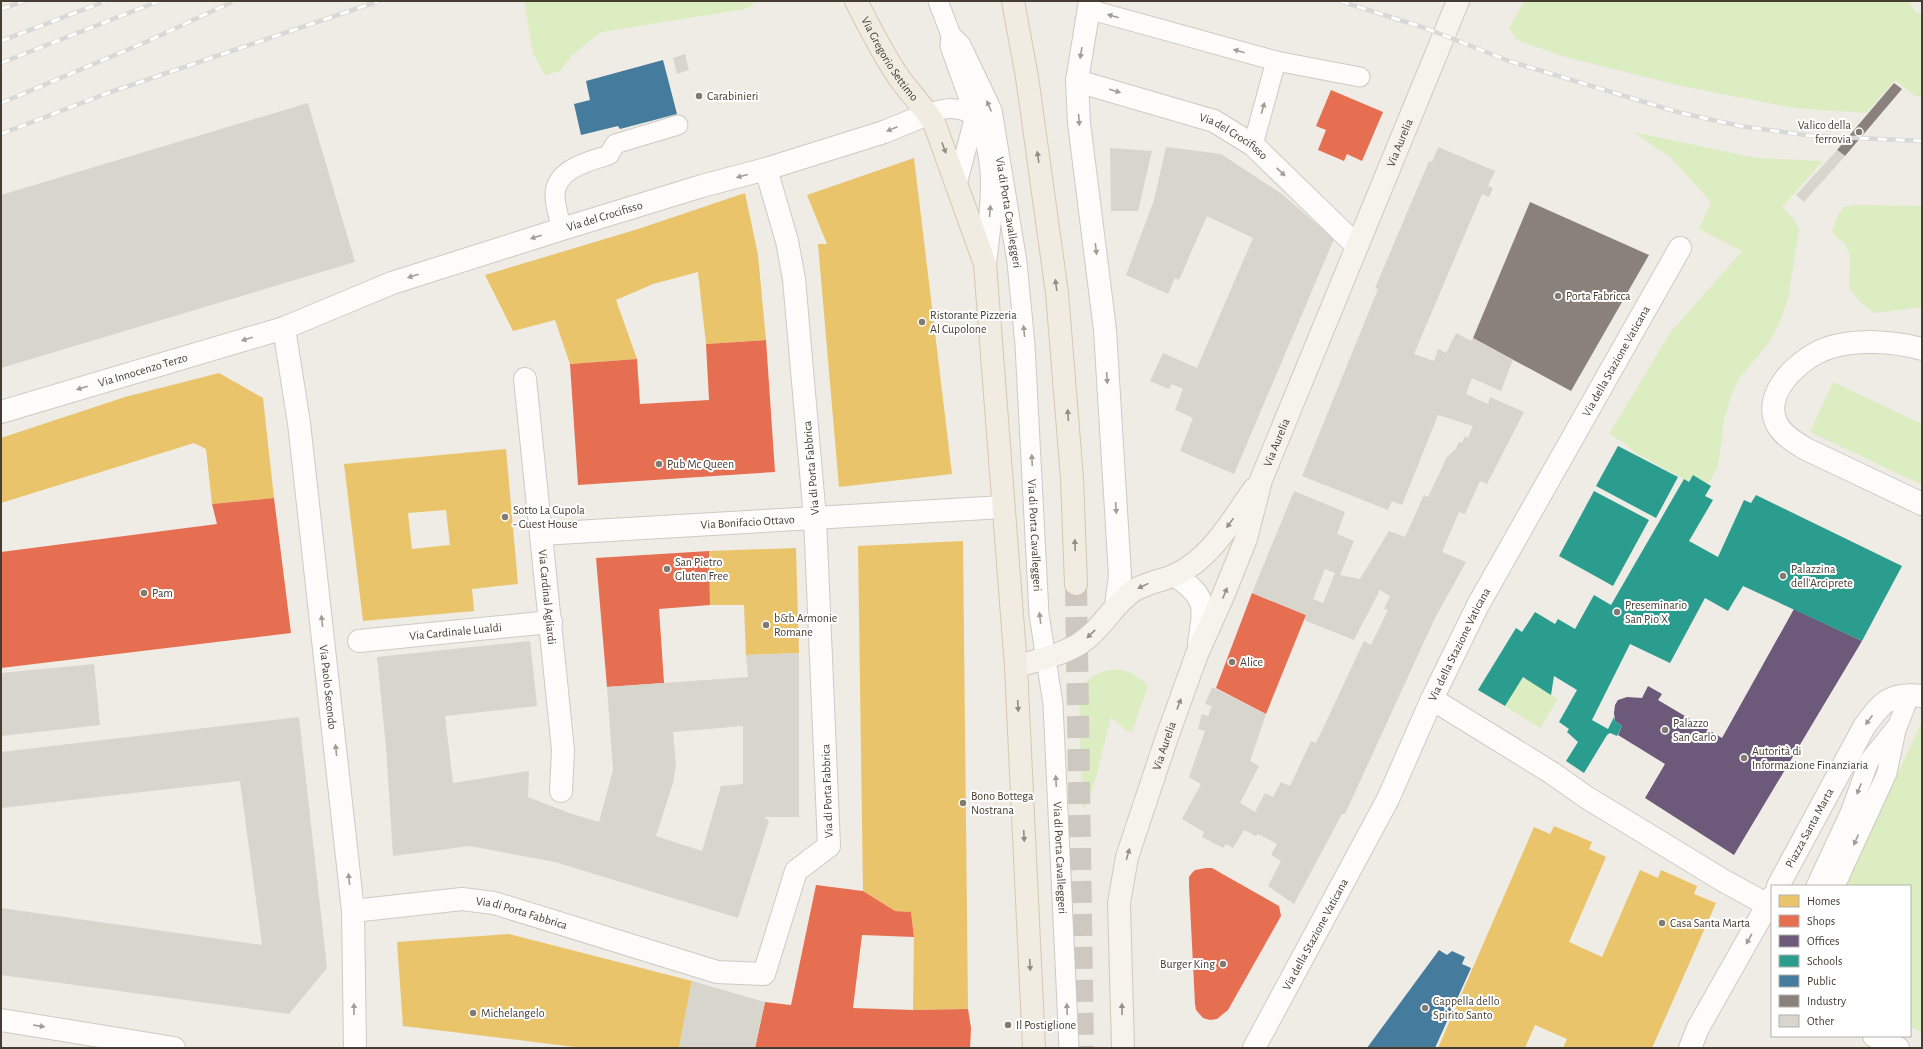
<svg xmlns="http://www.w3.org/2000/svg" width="1923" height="1049" font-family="'Alegreya Sans',sans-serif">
	<rect width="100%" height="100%" fill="#efece5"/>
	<g fill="#dbedc1">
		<polygon points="524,1 757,1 746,9 601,32 572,55 560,71 545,75 533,53"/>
		<polygon points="1524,1 1909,1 1914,10 1922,15 1922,96 1915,96 1895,80 1866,113 1794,108 1681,86 1565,57 1517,40 1509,28"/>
		<polygon points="1633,132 1756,158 1823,161 1782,207 1793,218 1799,229 1788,299 1779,324 1768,344 1740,377 1731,396 1724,420 1718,466 1708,484 1693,475 1689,482 1634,452 1623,442 1609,434 1670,333 1742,251 1699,229 1711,202 1670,157"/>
		<polygon points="1854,205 1921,206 1922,307 1874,313 1860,302 1849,288 1850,256 1845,243 1837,238 1832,231 1837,216 1844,207"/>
		<polygon points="1833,382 1922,424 1922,485 1810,432"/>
		<path d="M1108,670c19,-1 26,3 40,16l-16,46 -5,-1 -16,-14 -18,71 -7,19h-4l-3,-112c3,-14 16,-21 29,-25z"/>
		<polygon points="1523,677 1558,699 1540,728 1505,706"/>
		<polygon points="1922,721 1922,1032 1910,1027 1910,886 1846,886"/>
	</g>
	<g fill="#e9c46a" fill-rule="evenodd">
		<polygon points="914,158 952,474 839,487 818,244 827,244 807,195"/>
		<polygon points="745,193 758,255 766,340 706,344 698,272 653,284 616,300 637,359 570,364 555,320 513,331 485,275 638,229"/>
		<polygon points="219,373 263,398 274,498 212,504 206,449 194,443 1,503 1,438 125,397"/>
		<path d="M506,449l12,135 -46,5 2,22 -111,10 -19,-157zM446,510l4,35 -38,4 -4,-36z"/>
		<polygon points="963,541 968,1009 913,1010 914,937 911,912 895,911 863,891 858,546"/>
		<polygon points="796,548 799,653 746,655 744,605 710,605 709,551"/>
		<polygon points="1554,826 1592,842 1589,849 1606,857 1569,942 1602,957 1640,870 1658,878 1661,870 1697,886 1694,894 1716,903 1652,1048 1563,1048 1567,1039 1535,1025 1525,1048 1438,1048 1534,827 1550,834"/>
		<polygon points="509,934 692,981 679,1048 583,1048 403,1026 397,942"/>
	</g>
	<g fill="#e76f51">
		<polygon points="1331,90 1383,112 1362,161 1347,154 1344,161 1318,150 1326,130 1316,126"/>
		<polygon points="766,340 775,472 578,485 570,364 637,359 640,404 709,400 706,344"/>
		<polygon points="274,498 291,633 1,668 1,552 217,524 212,504"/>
		<polygon points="709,551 710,605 659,609 664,683 607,687 596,558"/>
		<polygon points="1252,593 1306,615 1266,714 1216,688"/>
		<polygon points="1206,868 1212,868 1279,906 1281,916 1228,1010 1217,1019 1210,1020 1203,1018 1196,1010 1195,1004 1189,885 1189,877 1192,873 1195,870"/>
		<polygon points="816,885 863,891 895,911 911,912 914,937 862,935 853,1008 913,1010 968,1009 971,1028 970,1048 755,1048 765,1002 791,1005"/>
	</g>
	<polygon fill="#6d597a" points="1794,609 1862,641 1734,855 1645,798 1665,764 1618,735 1622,726 1615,721 1614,713 1615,705 1618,700 1627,697 1642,698 1648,686 1662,694 1658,700 1722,738"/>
	<g fill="#2a9d8f">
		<polygon points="1618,446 1678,477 1656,518 1596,486"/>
		<polygon points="1693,475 1711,486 1705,496 1713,500 1689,541 1718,557 1744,500 1751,503 1756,495 1902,566 1862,641 1743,586 1728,611 1705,598 1670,663 1630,644 1592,720 1608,729 1614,717 1615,721 1622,726 1617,736 1610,733 1607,735 1584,773 1566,761 1578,742 1567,732 1569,729 1559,722 1577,690 1554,676 1551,695 1523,677 1505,706 1478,690 1516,628 1522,632 1535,612 1555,624 1558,619 1575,629 1594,595 1611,605 1684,479 1689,482"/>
		<polygon points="1594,491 1649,520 1613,586 1559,556"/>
	</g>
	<g fill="#457b9d">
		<polygon points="663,60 677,114 620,129 618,126 581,135 574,104 590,100 586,81"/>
		<polygon points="1439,950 1447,955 1452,951 1465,957 1462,964 1471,968 1435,1048 1367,1048"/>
	</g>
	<g fill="#8a817c">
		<polygon points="1894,83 1902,89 1845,156 1837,150"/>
		<polygon points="1530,202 1649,255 1571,391 1473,338"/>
	</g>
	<g fill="#d8d5cd" fill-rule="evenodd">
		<polygon points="685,54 689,70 677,74 673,58"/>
		<polygon points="308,103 355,262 1,368 1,195"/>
		<polygon points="1166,147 1221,154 1282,194 1334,239 1234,474 1180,451 1193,418 1175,410 1183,389 1172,384 1169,389 1150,381 1163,353 1197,368 1253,238 1207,216 1179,280 1175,278 1168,294 1126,275 1154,200"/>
		<path d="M1438,147l57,24 -7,15 5,2 -4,9 -7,-3 -68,160 20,7 4,-12 8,4 10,-20 15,8 2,-3 40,22 -12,31 -29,-13 -6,16 22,10 2,-7 34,15 -37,72 -7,-3 -15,33 -6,-2 -17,40 24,10 -31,56 -90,196h-3l-48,90 -26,-18 13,-25 -10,-6 6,-11 -19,-10 -2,2 -12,-6 -11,18 -7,-4 -3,4 -21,-11 2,-5 -22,-13 19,-35 -12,-7 16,-46 -7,-2 4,-15 6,2 4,-10 -7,-2 7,-17 54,27 -16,47 9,5 -19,37 15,9 10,-19 8,4 8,-15 9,4 21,-45 5,2 48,-102 7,4 17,-35 -4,-1 6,-13 -10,-6 -26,50 -50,-20 2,-5 -54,-22 42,-102 51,21 -8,22 17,7 -14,34 20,4 29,-48 16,6 19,-42 4,2 19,-40 8,-7 4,-8 3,1 3,-7 3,2 5,-12 -35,-11 -36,90 -10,-4 -4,9 -86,-34 76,-187 -3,-1 54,-127 3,1zM1325,569l10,4 -12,30 -10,-4z"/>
		<polygon points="1110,148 1152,151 1138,211 1111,211"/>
		<polygon points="1837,150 1845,156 1804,202 1796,195"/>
		<path d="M530,641l7,65 -92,10 8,67 76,-12 -1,26 41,16 30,9 14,-52 -6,-83 141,-10 -2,-22 53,-2v164h-35l5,4 -31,97 -183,-56 -85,-16 -77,10 -7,-109 -9,-90zM743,726v58l-22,2 -19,65 -46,-15 17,-53 3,-18 -3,-33z"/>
		<polygon points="94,664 100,725 1,736 1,673"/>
		<polygon points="299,717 327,968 289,1014 1,975 1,908 262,945 240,781 1,808 1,752"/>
		<polygon points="692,981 765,1002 755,1048 679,1048"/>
	</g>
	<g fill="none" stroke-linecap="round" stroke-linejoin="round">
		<polyline stroke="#cdc9c1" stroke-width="22" stroke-dasharray="22 11" stroke-linecap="butt" points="1076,584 1083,1048"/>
		<g stroke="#cdcac3" stroke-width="21">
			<g id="lane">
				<polyline points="938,1 951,35 950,46 975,116 957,184"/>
				<polyline points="1088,9 1276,61 1360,77"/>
				<path id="s1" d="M951,35l10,10 31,65 25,152 8,83 14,269 14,90 16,344"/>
				<path d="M928,114c19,-7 29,-8 47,2"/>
				<polyline points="1253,145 1276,61"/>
				<path d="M562,229c-3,-11 -7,-23 -7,-34 0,-26 34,-34 54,-40l6,-11 63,-19"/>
				<polyline points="1816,886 1850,813 1869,761 1898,725 1910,694"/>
				<polyline points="1835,886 1887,773 1896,730"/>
			</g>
		</g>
		<g stroke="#cdcac3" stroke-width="24">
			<g id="street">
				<polyline points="1090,1 1077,81 1079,123 1105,330 1120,576 1116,605"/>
				<path id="s2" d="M1077,81l137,40 39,24 104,101"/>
				<path d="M975,116c27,42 15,101 10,148"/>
				<path id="s3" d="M284,328l15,95 54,488 2,137"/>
				<path d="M1922,349c-29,-8 -65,-10 -94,-1 -27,9 -69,46 -50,78 6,10 18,17 28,23l116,55"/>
				<path id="s4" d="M525,379l38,371 -2,41"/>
				<path id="s5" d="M1,412l283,-84 108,-45 170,-54 140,-43 64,-17 118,-37 44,-18"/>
				<path id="s6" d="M541,534l462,-27"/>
				<path d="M1175,575c32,23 30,30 24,68"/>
				<path id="s7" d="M359,641l192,-19"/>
				<polyline points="1432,699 1552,773 1586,797 1724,881 1768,905"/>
				<path id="s8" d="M1778,886l86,-159c18,-25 26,-35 58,-31"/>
				<path id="s9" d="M353,911l109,-12 32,4 223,69 47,2 32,-103 33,-25 -14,-328 -21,-239 -7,-38 -21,-72"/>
				<polyline points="1,1020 174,1048"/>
				<polyline points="1874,1036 1898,1048"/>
				<path id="s10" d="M1254,1048l134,-249 44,-100 46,-94 202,-357"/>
				<polyline points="1690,1048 1698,1028 1772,897"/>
			</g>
		</g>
		<g stroke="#cfc9bb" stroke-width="24">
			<g id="secondary">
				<path d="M1016,667c23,-8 52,-13 70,-28 18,-14 28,-35 47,-48 13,-8 28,-10 42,-16 36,-16 57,-55 79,-86"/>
				<path id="s11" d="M1123,1048l-4,-145 8,-46 40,-120 30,-83 26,-58 23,-57 15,-59 197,-479"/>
			</g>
		</g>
		<g stroke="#d4c9b0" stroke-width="24">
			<g id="primary">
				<path id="s12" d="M856,1c13,25 26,52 42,75 11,17 27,31 37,49l50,139 31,403 18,381"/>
				<polyline points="1013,1 1027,77 1057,293 1072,478 1076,584"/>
			</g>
		</g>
		<use href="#lane" stroke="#fdfcfb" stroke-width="19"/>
		<use href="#street" stroke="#fdfcfb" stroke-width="22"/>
		<use href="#secondary" stroke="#f6f3ec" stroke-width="22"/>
		<use href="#primary" stroke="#f0ece2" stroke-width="22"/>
		<g stroke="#d8d8d7" stroke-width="4.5">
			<g id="rail">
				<polyline points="1340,1 1425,28 1509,61 1681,113 1740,126 1812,136 1922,141"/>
				<polyline points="1,9 24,1"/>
				<polyline points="1,41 106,1"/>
				<polyline points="1,63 159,1"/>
				<polyline points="1,103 146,42 234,1"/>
				<polyline points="1,134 105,94 379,1"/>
			</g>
		</g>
		<use href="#rail" stroke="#fff" stroke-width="3" stroke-dasharray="9" stroke-linecap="butt"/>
	</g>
	<defs><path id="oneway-solid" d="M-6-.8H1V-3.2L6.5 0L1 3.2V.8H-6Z"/></defs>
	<g fill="#a19c96">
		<use href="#oneway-solid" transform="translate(1113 16) rotate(-164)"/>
		<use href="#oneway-solid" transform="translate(1239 51) rotate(-164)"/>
		<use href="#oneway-solid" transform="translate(1081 53) rotate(99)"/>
		<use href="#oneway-solid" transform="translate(1115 91) rotate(16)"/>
		<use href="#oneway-solid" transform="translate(989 106) rotate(-113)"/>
		<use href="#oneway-solid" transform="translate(1263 108) rotate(-74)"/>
		<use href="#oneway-solid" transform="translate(1079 120) rotate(86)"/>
		<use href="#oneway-solid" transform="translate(892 129) rotate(158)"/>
		<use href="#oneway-solid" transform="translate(1281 172) rotate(44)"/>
		<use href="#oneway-solid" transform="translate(742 176) rotate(165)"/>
		<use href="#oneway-solid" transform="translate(990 211) rotate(-85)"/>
		<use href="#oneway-solid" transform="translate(536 237) rotate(162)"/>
		<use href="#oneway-solid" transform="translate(1096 249) rotate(83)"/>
		<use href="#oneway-solid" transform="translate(413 276) rotate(162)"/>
		<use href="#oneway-solid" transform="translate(1024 331) rotate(-96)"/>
		<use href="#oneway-solid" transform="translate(247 339) rotate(163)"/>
		<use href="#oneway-solid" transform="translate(1107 378) rotate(86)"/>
		<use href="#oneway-solid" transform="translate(82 388) rotate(164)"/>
		<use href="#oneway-solid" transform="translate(1032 460) rotate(-93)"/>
		<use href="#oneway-solid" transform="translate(1116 508) rotate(86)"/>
		<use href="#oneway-solid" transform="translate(1040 618) rotate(-97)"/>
		<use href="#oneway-solid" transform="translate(322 621) rotate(-96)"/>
		<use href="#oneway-solid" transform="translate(1869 720) rotate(126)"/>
		<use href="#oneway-solid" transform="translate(336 750) rotate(-96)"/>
		<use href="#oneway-solid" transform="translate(1056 781) rotate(-93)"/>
		<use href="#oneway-solid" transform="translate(1859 789) rotate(111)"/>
		<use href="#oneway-solid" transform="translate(1856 840) rotate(114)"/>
		<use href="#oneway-solid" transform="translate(349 879) rotate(-96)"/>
		<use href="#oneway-solid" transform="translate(1749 939) rotate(119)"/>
		<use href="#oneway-solid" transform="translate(354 1009) rotate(-90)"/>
		<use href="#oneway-solid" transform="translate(1067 1009) rotate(-93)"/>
		<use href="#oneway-solid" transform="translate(39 1026) rotate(9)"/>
	</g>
	<g fill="#928c81">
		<use href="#oneway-solid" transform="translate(944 148) rotate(70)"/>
		<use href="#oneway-solid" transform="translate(1038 157) rotate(-98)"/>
		<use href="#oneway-solid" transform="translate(1056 285) rotate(-98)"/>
		<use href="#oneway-solid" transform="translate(1068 415) rotate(-94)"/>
		<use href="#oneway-solid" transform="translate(1075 545) rotate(-92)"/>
		<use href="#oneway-solid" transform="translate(1018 706) rotate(87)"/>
		<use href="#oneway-solid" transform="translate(1024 836) rotate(87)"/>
		<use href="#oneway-solid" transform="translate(1030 965) rotate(87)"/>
	</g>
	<g fill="#958f85">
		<use href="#oneway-solid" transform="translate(1230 523) rotate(126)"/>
		<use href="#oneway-solid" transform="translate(1143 586) rotate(154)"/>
		<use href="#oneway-solid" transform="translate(1225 593) rotate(-68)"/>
		<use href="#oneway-solid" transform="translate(1091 634) rotate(136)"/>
		<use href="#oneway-solid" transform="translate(1179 704) rotate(-70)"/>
		<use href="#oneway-solid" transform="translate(1128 854) rotate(-74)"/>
		<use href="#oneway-solid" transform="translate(1122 1009) rotate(-91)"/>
	</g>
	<g fill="#807a70" stroke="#fff" stroke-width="1.5">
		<circle cx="699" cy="96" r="4"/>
		<circle cx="1859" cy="132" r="4"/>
		<circle cx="1558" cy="296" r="4"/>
		<circle cx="922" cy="322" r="4"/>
		<circle cx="659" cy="464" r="4"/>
		<circle cx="505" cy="517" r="4"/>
		<circle cx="667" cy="569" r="4"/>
		<circle cx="1783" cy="576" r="4"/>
		<circle cx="144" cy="593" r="4"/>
		<circle cx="1617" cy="612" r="4"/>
		<circle cx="766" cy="625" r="4"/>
		<circle cx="1232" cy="662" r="4"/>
		<circle cx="1665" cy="730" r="4"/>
		<circle cx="1744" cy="758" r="4"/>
		<circle cx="963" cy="803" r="4"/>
		<circle cx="1662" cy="923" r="4"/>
		<circle cx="1223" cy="964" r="4"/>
		<circle cx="1425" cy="1008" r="4"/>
		<circle cx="473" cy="1013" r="4"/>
		<circle cx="1008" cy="1025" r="4"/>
	</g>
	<g text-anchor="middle" stroke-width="4" stroke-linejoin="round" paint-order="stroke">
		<g font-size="12" fill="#453d31" stroke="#fff">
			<text dy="4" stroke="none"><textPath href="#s12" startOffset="67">Via Gregorio Settimo</textPath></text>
			<text dy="4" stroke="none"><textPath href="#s2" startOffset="167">Via del Crocifisso</textPath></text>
			<text dy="4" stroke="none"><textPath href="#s11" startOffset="957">Via Aurelia</textPath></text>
			<text dy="4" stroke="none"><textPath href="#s1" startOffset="190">Via di Porta Cavalleggeri</textPath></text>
			<text dy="4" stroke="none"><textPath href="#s5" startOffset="635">Via del Crocifisso</textPath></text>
			<text dy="4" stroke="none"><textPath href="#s10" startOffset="777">Via della Stazione Vaticana</textPath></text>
			<text dy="4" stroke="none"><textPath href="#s5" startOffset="148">Via Innocenzo Terzo</textPath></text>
			<text dy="4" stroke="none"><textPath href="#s11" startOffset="633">Via Aurelia</textPath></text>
			<text transform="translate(811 468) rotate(-95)" y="4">Via di Porta Fabbrica</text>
			<text dy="4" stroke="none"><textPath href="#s6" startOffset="207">Via Bonifacio Ottavo</textPath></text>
			<text dy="4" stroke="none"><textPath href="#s1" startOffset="514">Via di Porta Cavalleggeri</textPath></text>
			<text dy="4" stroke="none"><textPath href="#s4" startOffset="219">Via Cardinal Agliardi</textPath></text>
			<text dy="4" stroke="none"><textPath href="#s7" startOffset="97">Via Cardinale Lualdi</textPath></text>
			<text dy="4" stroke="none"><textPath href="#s10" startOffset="453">Via della Stazione Vaticana</textPath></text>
			<text dy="4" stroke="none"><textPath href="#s3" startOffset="362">Via Paolo Secondo</textPath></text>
			<text dy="4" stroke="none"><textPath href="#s11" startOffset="309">Via Aurelia</textPath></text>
			<text transform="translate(827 791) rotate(-92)" y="4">Via di Porta Fabbrica</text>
			<text dy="4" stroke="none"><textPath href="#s8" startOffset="66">Piazza Santa Marta</textPath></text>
			<text dy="4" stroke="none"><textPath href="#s1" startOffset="838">Via di Porta Cavalleggeri</textPath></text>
			<text dy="4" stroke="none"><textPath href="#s9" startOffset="171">Via di Porta Fabbrica</textPath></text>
			<text dy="4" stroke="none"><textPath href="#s10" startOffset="129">Via della Stazione Vaticana</textPath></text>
		</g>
		<g font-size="12" fill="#453d31" stroke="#fff" text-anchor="start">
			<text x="707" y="100">Carabinieri</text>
			<text x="1851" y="129" text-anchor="end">Valico della<tspan x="1851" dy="14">ferrovia</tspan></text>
			<text x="1566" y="300">Porta Fabricca</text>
			<text x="930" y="319">Ristorante Pizzeria<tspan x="930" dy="14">Al Cupolone</tspan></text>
			<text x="667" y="468">Pub Mc Queen</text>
			<text x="513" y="514">Sotto La Cupola<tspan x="513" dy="14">- Guest House</tspan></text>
			<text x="675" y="566">San Pietro<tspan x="675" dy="14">Gluten Free</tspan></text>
			<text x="1791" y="573">Palazzina<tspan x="1791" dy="14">dell'Arciprete</tspan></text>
			<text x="152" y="597">Pam</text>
			<text x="1625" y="609">Preseminario<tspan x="1625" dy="14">San Pio X</tspan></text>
			<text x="774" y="622">b&amp;b Armonie<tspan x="774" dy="14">Romane</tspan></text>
			<text x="1240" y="666">Alice</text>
			<text x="1673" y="727">Palazzo<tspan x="1673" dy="14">San Carlo</tspan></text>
			<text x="1752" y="755">Autorità di<tspan x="1752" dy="14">Informazione Finanziaria</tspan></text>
			<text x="971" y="800">Bono Bottega<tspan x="971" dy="14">Nostrana</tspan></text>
			<text x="1670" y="927">Casa Santa Marta</text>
			<text x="1215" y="968" text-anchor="end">Burger King</text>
			<text x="1433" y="1005">Cappella dello<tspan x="1433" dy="14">Spirito Santo</tspan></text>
			<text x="481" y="1017">Michelangelo</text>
			<text x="1016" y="1029">Il Postiglione</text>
		</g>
	</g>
	<rect width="1923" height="1049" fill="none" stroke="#453d31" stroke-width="4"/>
	<rect x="1771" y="885" width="140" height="152" fill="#ffffff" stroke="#b5b1ad"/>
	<rect x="1779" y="895" width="20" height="12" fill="#e9c46a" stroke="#b5b1ad"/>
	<text x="1807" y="905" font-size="12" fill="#453d31">Homes</text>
	<rect x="1779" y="915" width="20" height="12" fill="#e76f51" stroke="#b5b1ad"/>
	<text x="1807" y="925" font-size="12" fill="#453d31">Shops</text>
	<rect x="1779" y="935" width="20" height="12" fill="#6d597a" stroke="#b5b1ad"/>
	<text x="1807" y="945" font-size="12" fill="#453d31">Offices</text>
	<rect x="1779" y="955" width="20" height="12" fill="#2a9d8f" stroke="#b5b1ad"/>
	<text x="1807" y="965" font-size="12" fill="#453d31">Schools</text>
	<rect x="1779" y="975" width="20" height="12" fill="#457b9d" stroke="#b5b1ad"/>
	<text x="1807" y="985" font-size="12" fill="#453d31">Public</text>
	<rect x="1779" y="995" width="20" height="12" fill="#8a817c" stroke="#b5b1ad"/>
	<text x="1807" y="1005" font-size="12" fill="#453d31">Industry</text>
	<rect x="1779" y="1015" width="20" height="12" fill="#d8d5cd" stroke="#b5b1ad"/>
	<text x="1807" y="1025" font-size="12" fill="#453d31">Other</text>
</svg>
